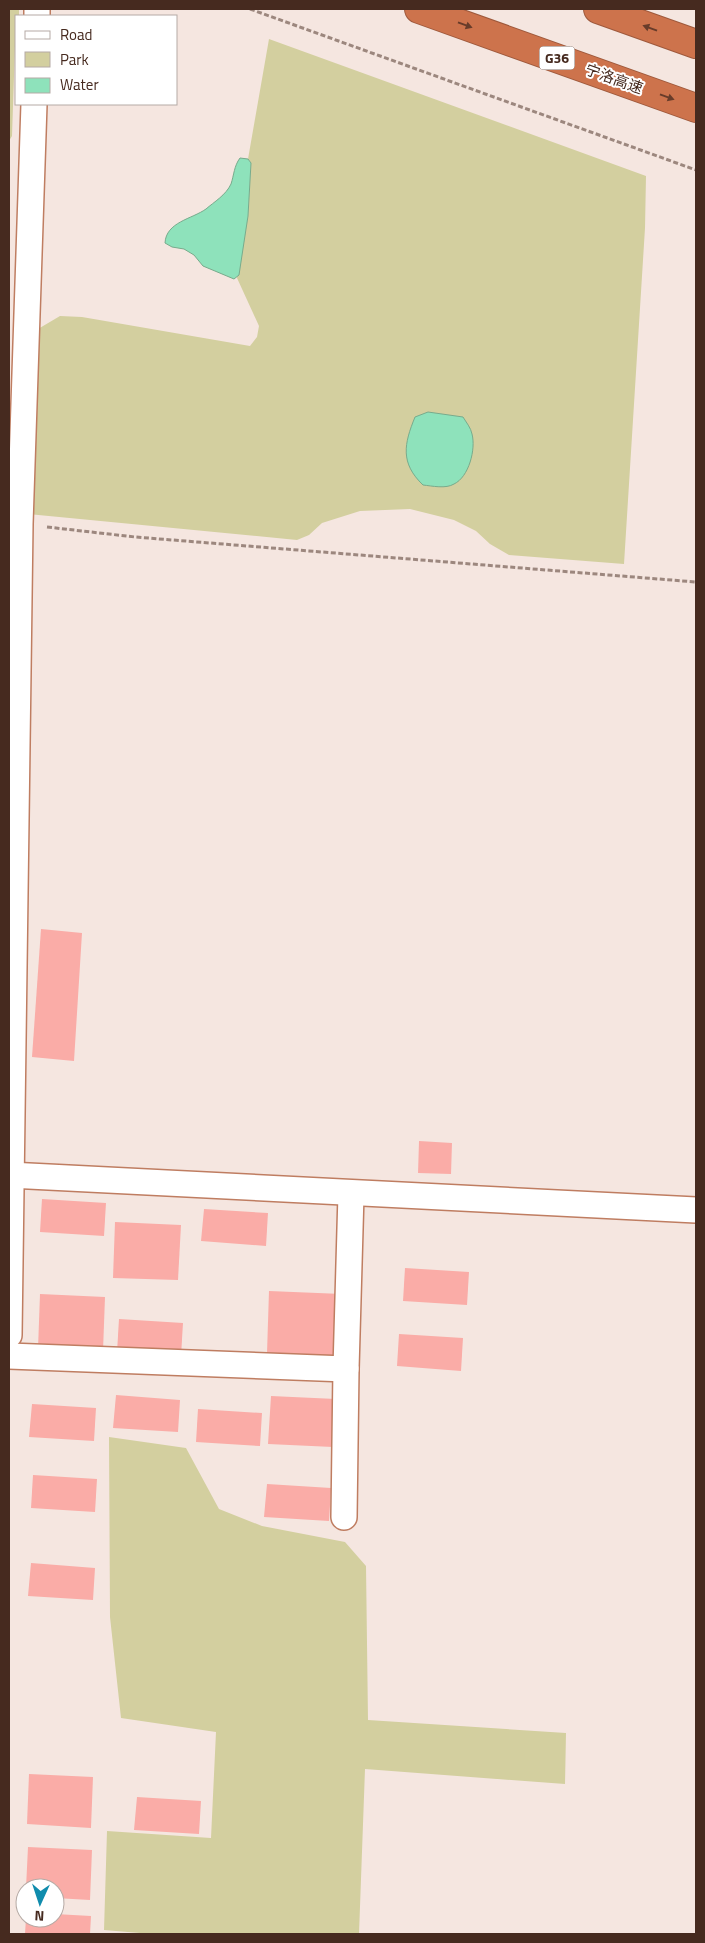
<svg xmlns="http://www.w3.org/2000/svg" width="705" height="1943" font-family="'Titillium Web','Noto Sans SC',sans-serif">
	<rect width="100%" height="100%" fill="#f5e6e0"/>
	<g fill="#d3cf9f">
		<polygon points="9,9 19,9 19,16 16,16 12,136 9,141"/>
		<polygon points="269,39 646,176 645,228 624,564 509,555 490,544 476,531 454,520 410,509 360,511 322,523 309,535 297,540 28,514 38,329 60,316 82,317 250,346 257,337 259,326 237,278 248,216 251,163 248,159"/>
		<polygon points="109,1437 186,1448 219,1509 262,1526 345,1542 366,1566 368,1720 566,1733 565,1784 365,1769 359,1934 152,1934 104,1930 107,1831 211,1838 216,1732 121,1718 110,1617"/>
	</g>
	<g fill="#8ee2bb" stroke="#78ab8c">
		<path d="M240,158l8,1 3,4 -3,53 -9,59 -5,4 -31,-13 -9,-11 -10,-6 -12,-2 -7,-4c1,-21 27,-24 41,-34 8,-7 20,-14 25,-25 3,-9 3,-18 9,-26z"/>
		<path d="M428,412l35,5c3,5 8,11 9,17 4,15 -3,43 -18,50 -8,5 -22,2 -31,1 -23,-22 -19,-41 -8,-68z"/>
	</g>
	<g fill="#faaca7">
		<polygon points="41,929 82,933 74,1061 32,1057"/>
		<polygon points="419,1141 452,1143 451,1174 418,1173"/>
		<polygon points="42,1199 106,1203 104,1236 40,1232"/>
		<polygon points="204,1209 268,1213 266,1246 201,1241"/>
		<polygon points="115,1222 181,1225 178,1280 113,1278"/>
		<polygon points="405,1268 469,1272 467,1305 403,1301"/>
		<polygon points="269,1291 342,1294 340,1356 267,1353"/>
		<polygon points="40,1294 105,1297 103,1351 38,1349"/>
		<polygon points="119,1319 183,1323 181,1356 117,1352"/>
		<polygon points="399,1334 463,1338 461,1371 397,1366"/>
		<polygon points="116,1395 180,1400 178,1432 113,1428"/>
		<polygon points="271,1396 336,1399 333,1447 268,1444"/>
		<polygon points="32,1404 96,1408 94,1441 29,1437"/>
		<polygon points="198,1409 262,1413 260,1446 196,1442"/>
		<polygon points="33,1475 97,1479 95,1512 31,1508"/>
		<polygon points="267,1484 331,1488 329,1521 264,1517"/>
		<polygon points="31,1563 95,1568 93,1600 28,1596"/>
		<polygon points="29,1774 93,1777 91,1828 27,1824"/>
		<polygon points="137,1797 201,1801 199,1834 134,1830"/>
		<polygon points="28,1847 92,1850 90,1900 55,1898 55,1888 26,1888"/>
		<polygon points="55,1914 91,1916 90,1934 25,1934 26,1918 55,1918"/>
	</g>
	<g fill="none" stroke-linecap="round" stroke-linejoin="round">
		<g stroke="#bf7d61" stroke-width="28">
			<g id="minor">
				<polyline points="37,16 37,9"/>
				<polyline points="9,1175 696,1210"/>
				<polyline points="9,1335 20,524 34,104"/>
				<polyline points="9,1356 346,1369 351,1194"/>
				<polyline points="344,1517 346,1369"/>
			</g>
		</g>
		<g stroke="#9e593c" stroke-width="30">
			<g id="motorway">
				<polyline points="419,9 696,108"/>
				<polyline points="598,9 696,44"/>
			</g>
		</g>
		<g stroke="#9c877e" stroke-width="3" stroke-dasharray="5 2.5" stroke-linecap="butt">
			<polyline points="250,9 696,170"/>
			<polyline points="47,527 135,537 696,582"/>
		</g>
		<use href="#minor" stroke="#fff" stroke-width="25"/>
		<use href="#motorway" stroke="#cd734c" stroke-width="28"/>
	</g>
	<defs><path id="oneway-solid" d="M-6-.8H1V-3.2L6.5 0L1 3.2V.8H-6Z" transform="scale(1.25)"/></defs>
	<g fill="#683c2a">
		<use href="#oneway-solid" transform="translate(465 25) rotate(20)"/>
		<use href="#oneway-solid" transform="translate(650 28) rotate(-160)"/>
		<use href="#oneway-solid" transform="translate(667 97) rotate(20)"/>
	</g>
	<g text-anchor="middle" stroke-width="4" stroke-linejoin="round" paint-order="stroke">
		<rect fill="#fff" stroke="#7e6a62" stroke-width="1" x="539.5" y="46.5" width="35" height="23" rx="4"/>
		<g font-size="14" font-weight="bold" fill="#462a1f">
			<text x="557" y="63">G36</text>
		</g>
		<g font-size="15" fill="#462a1f" stroke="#fff">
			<text transform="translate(614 79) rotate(20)" y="5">宁洛高速</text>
		</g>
	</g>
	<rect width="705" height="1943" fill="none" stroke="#462a1f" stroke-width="20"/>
	<rect x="15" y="15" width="162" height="90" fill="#ffffff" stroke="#b5aaa5"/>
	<rect x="25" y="31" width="25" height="8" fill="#ffffff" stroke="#b5aaa5"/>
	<text x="60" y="40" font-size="15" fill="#462a1f">Road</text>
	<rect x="25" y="52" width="25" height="15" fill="#d3cf9f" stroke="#b5aaa5"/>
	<text x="60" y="65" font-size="15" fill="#462a1f">Park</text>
	<rect x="25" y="78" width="25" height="15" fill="#8ee2bb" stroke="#b5aaa5"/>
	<text x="60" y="90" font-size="15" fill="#462a1f">Water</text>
	<g transform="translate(40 1903) rotate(183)"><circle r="24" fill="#ffffff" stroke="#b5aaa5"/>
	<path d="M0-4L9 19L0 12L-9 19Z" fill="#108cad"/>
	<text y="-8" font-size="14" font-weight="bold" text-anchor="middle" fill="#462a1f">N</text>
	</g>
</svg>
